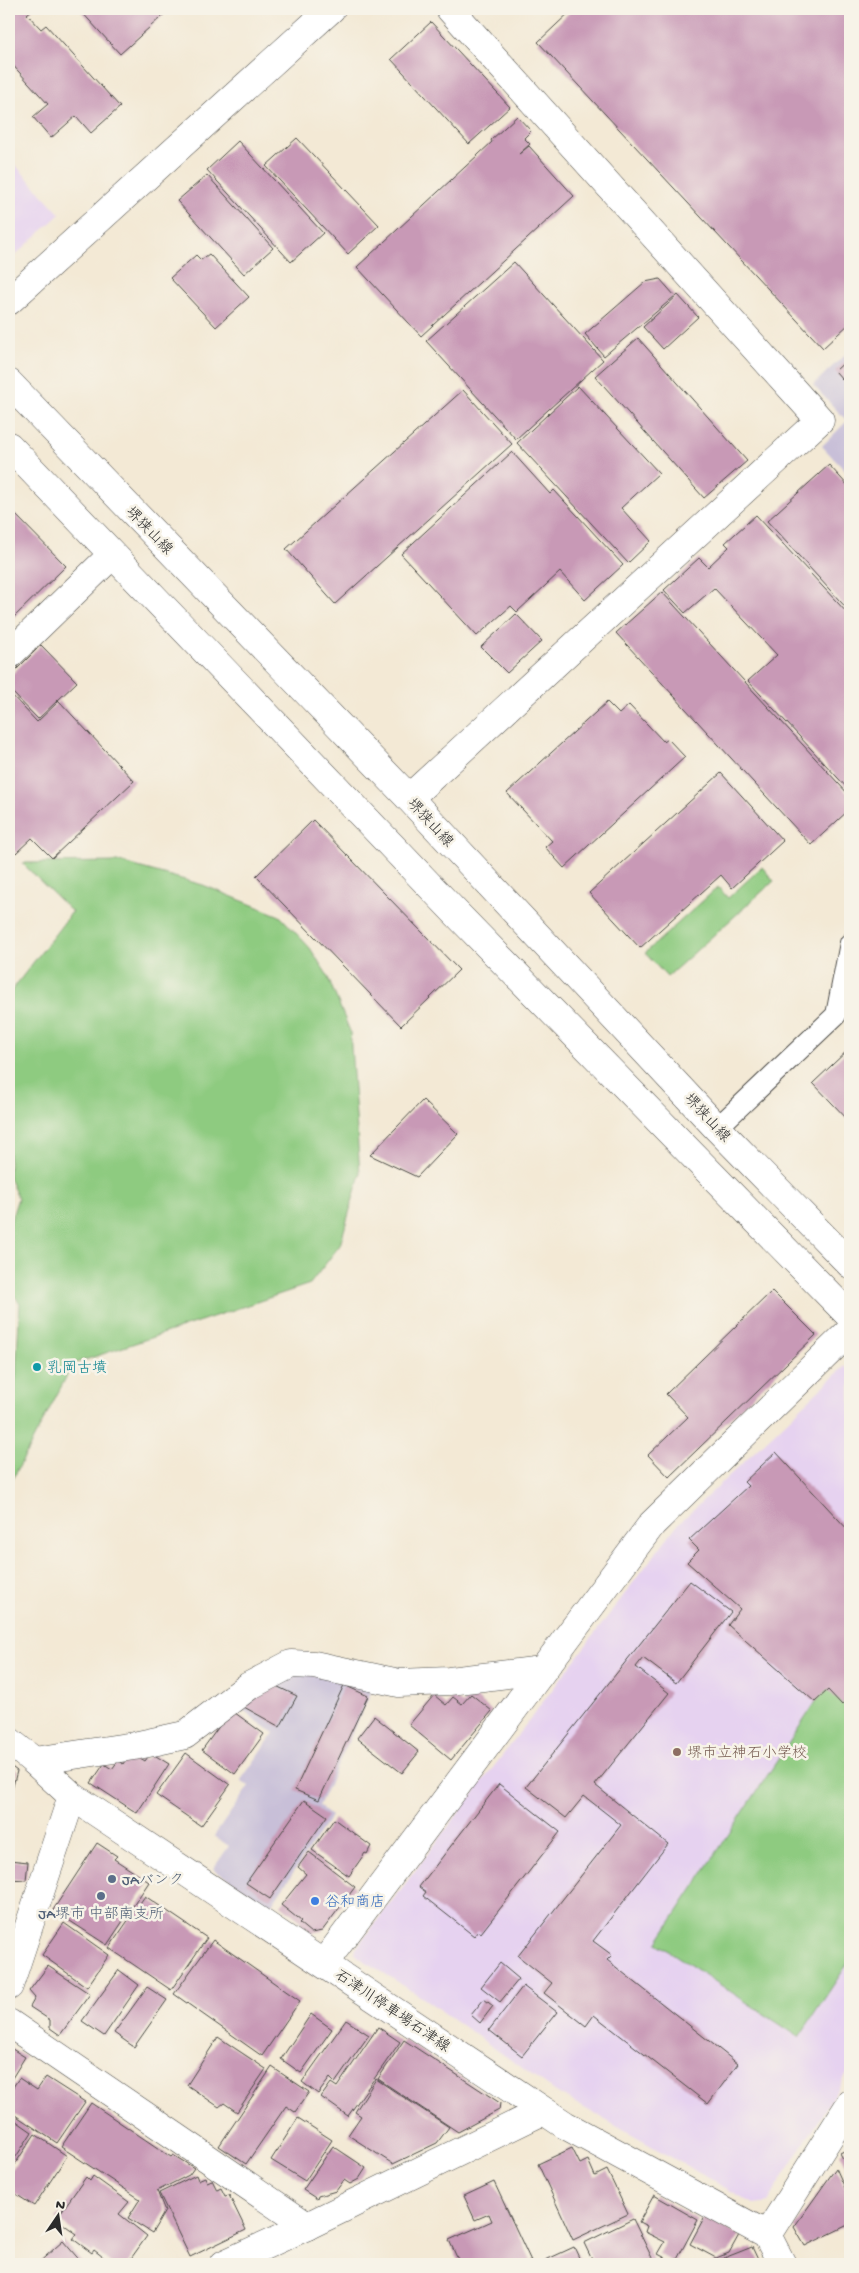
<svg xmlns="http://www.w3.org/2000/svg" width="859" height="2273" font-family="'Gochi Hand','Klee One',sans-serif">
	<rect width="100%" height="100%" fill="#f7f3e8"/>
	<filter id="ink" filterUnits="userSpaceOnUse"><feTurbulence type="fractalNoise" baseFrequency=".02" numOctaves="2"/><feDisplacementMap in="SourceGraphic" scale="10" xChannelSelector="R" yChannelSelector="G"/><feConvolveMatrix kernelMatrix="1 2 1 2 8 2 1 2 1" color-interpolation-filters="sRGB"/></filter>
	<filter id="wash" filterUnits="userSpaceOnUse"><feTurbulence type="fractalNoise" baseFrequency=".0096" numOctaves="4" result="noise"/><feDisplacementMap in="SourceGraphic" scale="20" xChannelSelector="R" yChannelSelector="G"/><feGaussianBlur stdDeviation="1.12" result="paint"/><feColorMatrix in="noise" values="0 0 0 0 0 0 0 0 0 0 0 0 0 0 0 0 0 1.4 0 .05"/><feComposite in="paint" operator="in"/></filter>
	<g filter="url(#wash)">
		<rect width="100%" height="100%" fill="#f3e9d5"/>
		<g fill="#e6d2f0">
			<polygon points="9,158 60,214 9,261"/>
			<polygon points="845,1366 850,1372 850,2069 768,2202 754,2204 556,2092 426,2000 354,1954 355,1950 677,1525"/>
		</g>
		<g fill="#c8bfd8">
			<polygon points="850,350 850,476 822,446 847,421 813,385"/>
			<polygon points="294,1670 373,1688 319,1806 331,1816 270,1907 213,1869 229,1846 214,1836 249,1786 241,1780 274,1733 236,1706"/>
		</g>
		<g fill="#8ecb80" stroke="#5c7b56">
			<polygon points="120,862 203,885 280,916 310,948 326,973 350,1031 360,1174 340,1245 310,1284 73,1364 9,1486 9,1420 14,1406 20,1303 9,1289 9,1226 18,1198 9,1178 9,994 72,912 22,863"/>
			<polygon points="762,867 774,881 667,977 645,953 718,887 728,898"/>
			<polygon points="825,1688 850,1705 850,1960 799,2037 657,1943"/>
		</g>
		<g id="blocks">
			<g fill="#c899b6">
				<polygon points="9,9 33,9 27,14 41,29 46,25 120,107 91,133 76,116 51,138 33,117 48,104 9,61"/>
				<polygon points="79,9 170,9 120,54"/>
				<polygon points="573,9 850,9 850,323 823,348 538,42"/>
				<polygon points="431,22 510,107 469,144 391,59"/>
				<polygon points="517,116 531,131 524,138 530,144 519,154 529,146 574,196 421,336 357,267 492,142 491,140"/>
				<polygon points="297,138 379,225 348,254 266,166"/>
				<polygon points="238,141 323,233 291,262 207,170"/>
				<polygon points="207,175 273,248 244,274 177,201"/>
				<polygon points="209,254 249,297 216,327 170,278 196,255 201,260"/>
				<polygon points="514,262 603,360 516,439 426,341"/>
				<polygon points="660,279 675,296 604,356 585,334 645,282"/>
				<polygon points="678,295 698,317 663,349 643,327"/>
				<polygon points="638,338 747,461 704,498 595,376"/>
				<polygon points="850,357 850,388 835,371"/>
				<polygon points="578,386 659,473 621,508 651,541 628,563 517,443"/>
				<polygon points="463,390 512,444 335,604 286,549"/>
				<polygon points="512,452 550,494 554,490 623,565 585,600 560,572 517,612 511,606 477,636 401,554"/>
				<polygon points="829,465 850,488 850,612 767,521"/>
				<polygon points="9,508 66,566 9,622"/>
				<polygon points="756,515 850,616 850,791 748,681 777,655 714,588 685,613 664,590 699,558 708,567 729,547 725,543"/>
				<polygon points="662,592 850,796 850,809 811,845 616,633"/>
				<polygon points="516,614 542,641 507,673 481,647"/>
				<polygon points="41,645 77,682 38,719 9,689 9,677"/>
				<polygon points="9,692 37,722 59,701 134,781 52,858 32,838 16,853 9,846"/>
				<polygon points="607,702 619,714 629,705 664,742 668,739 685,757 564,868 545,847 552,841 507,793"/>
				<polygon points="721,773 783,841 732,888 721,875 640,948 589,893"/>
				<polygon points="313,820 459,970 401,1026 256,876"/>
				<polygon points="850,1048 850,1122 813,1083"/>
				<polygon points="423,1100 458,1134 417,1177 370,1155"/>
				<polygon points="772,1291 816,1335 669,1477 648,1455 688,1417 666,1394"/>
				<polygon points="776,1452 850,1532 850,1697 842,1705 828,1690 815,1702 728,1625 740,1609 687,1562 699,1550 689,1540 748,1486 744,1482"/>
				<polygon points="690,1581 731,1612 676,1683 643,1658 636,1667 669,1693 595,1785 668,1844 593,1941 612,1955 607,1960 738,2064 708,2104 594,2015 586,2026 544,1993 552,1983 518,1956 621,1825 584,1796 566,1818 526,1787"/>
				<polygon points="274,1685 297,1696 280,1727 244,1707"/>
				<polygon points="344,1685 368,1696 319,1800 295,1790"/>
				<polygon points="471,1694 492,1711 451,1760 409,1725 434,1695 446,1705 453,1697 462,1704"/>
				<polygon points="231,1710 264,1734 235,1774 202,1750"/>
				<polygon points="374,1716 419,1752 402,1773 357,1738"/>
				<polygon points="131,1752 145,1761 151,1753 169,1764 137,1813 91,1783 104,1764 112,1769 118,1761 123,1764"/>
				<polygon points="186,1753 230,1785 201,1826 156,1795"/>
				<polygon points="9,1765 17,1771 9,1801"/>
				<polygon points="499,1784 560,1832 481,1933 478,1931 474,1936 423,1896 426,1892 419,1887"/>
				<polygon points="304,1800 327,1816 270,1899 246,1883"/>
				<polygon points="334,1819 371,1846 367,1854 365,1853 349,1876 312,1850"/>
				<polygon points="97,1843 117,1856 114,1859 149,1882 107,1945 53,1910"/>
				<polygon points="309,1852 355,1887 322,1931 311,1933 299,1923 301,1921 281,1905 306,1874 298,1867"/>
				<polygon points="9,1860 28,1862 26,1880 9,1879"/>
				<polygon points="145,1896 207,1938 171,1990 109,1948"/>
				<polygon points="64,1923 109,1955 87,1987 42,1955"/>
				<polygon points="213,1940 300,2001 262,2056 174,1994"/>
				<polygon points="500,1963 519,1979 500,2002 481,1987"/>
				<polygon points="48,1966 90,1994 60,2035 50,2028 50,2020 30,2007 35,1998 29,1991"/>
				<polygon points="119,1970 139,1985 104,2036 82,2021"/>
				<polygon points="523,1986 557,2012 522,2056 489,2030"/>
				<polygon points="147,1987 167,2000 134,2047 114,2033"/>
				<polygon points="484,1999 493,2006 480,2023 471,2015"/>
				<polygon points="311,2014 332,2029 301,2073 281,2059"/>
				<polygon points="346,2020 369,2035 335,2083 330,2078 318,2094 302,2082"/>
				<polygon points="378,2027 400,2042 348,2116 321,2097 331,2083 337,2087"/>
				<polygon points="218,2037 266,2069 237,2112 224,2103 219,2107 187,2085"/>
				<polygon points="404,2040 500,2103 499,2110 458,2132 378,2079"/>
				<polygon points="9,2047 25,2057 9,2083"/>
				<polygon points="272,2067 309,2092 295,2112 286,2106 246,2164 219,2146"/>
				<polygon points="46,2077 85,2102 57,2143 9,2111 9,2093 19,2078 37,2090"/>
				<polygon points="376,2079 449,2127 437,2143 393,2164 348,2135 361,2116 355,2112"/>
				<polygon points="91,2103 171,2157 173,2155 194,2168 189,2175 157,2191 165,2211 152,2233 128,2218 140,2199 61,2147"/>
				<polygon points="9,2116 32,2132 14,2160 9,2157"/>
				<polygon points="298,2118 332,2140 305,2181 271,2160"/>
				<polygon points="35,2134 67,2156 34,2206 11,2191 9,2194 9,2173"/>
				<polygon points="333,2146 366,2168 359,2179 350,2184 344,2180 336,2191 318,2196 317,2199 303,2190"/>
				<polygon points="572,2148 580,2164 588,2160 595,2176 607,2170 628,2214 573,2240 538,2164"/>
				<polygon points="850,2148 850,2173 840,2153"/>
				<polygon points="836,2168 850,2199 850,2224 805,2246 794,2227"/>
				<polygon points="196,2175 198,2180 205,2177 207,2182 212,2180 217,2190 221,2188 225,2196 229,2195 246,2230 190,2257 159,2193"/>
				<polygon points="93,2176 129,2202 119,2214 147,2236 127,2264 112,2264 94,2250 92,2253 73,2239 77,2234 56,2219 86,2177 90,2181"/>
				<polygon points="494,2182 531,2261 524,2264 460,2264 449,2240 492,2221 489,2214 475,2220 464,2196"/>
				<polygon points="654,2195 698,2220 675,2263 658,2254 665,2242 645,2232 647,2226 639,2222"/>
				<polygon points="705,2216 739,2235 729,2253 716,2258 690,2244"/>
				<polygon points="633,2219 655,2264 594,2264 584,2243"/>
				<polygon points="63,2241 83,2264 37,2264"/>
				<polygon points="574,2247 582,2264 537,2264"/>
				<polygon points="752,2247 760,2264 709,2264"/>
			</g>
		</g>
	</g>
	<g filter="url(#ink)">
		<use href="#blocks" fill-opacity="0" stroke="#494844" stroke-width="1"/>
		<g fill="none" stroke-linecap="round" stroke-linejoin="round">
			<g stroke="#494844" stroke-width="22">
				<polyline id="service" points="717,1128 836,1015 850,943"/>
			</g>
			<g stroke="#494844" stroke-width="29">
				<g id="minor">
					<polyline points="9,655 112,555"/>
					<polyline points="409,798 820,420 450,9"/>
					<polyline points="34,1761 134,1746 185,1735 249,1686 291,1664 314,1665 399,1683 449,1681 542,1670"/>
					<polyline points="324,1963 652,1524 850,1331"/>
					<polyline points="9,1986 72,1796"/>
					<polyline points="9,2023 307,2226"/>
					<polyline points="767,2235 850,2104"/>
					<polyline points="224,2264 307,2226 543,2111"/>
				</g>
			</g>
			<g stroke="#494844" stroke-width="29">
				<polyline id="tertiary" points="9,301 331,9"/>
			</g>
			<g stroke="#494844" stroke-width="29">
				<polyline id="secondary" points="9,1741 34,1761 72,1796 565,2125 767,2235 782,2264"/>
			</g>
			<g stroke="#494844" stroke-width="29">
				<g id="primary">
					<polyline points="9,383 409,798 717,1128 850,1264"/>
					<polyline points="9,446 454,911 850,1316"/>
				</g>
			</g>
			<use href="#service" stroke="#fff" stroke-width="20"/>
			<use href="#minor" stroke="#fff" stroke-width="28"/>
			<use href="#tertiary" stroke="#fff" stroke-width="28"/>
			<use href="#secondary" stroke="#fff" stroke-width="28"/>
			<use href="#primary" stroke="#fff" stroke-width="28"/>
		</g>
	</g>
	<circle fill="#0f9aa8" stroke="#f7f3e8" stroke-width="2" cx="37" cy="1367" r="5"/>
	<circle fill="#8d6e63" stroke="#f7f3e8" stroke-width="2" cx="677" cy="1752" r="5"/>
	<g fill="#5c6f8a" stroke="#f7f3e8" stroke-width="2">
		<circle cx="112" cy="1879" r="5"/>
		<circle cx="101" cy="1896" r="5"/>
	</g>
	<circle fill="#3f7fe0" stroke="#f7f3e8" stroke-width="2" cx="315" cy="1901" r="5"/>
	<g text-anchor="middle" stroke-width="5" stroke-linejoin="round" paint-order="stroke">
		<g font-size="15" fill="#2b2b2b" stroke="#f7f3e8">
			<text transform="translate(150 530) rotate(46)" y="5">堺狭山線</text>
			<text transform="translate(431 822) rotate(47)" y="5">堺狭山線</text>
			<text transform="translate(708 1117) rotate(47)" y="5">堺狭山線</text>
			<text transform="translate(393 2010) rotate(34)" y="5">石津川停車場石津線</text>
		</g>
		<g font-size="15" fill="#0d838f" stroke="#f7f3e8" text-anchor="start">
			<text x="47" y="1372">乳岡古墳</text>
		</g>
		<g font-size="15" fill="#785e54" stroke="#f7f3e8" text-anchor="start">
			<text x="687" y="1757">堺市立神石小学校</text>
		</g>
		<g font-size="15" fill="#4e5e75" stroke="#f7f3e8" text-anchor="start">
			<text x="122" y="1884">JAバンク</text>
			<text x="101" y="1918" text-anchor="middle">JA堺市 中部南支所</text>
		</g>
		<g font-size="15" fill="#366cbe" stroke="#f7f3e8" text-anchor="start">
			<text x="325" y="1906">谷和商店</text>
		</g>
	</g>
	<rect width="859" height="2273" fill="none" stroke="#f7f3e8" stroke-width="30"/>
	<g transform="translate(58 2216) rotate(13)" stroke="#f7f3e8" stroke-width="4" paint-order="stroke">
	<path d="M0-4L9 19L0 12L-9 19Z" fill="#2b2b2b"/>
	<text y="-8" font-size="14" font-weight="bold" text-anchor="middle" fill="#2b2b2b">N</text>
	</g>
</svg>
